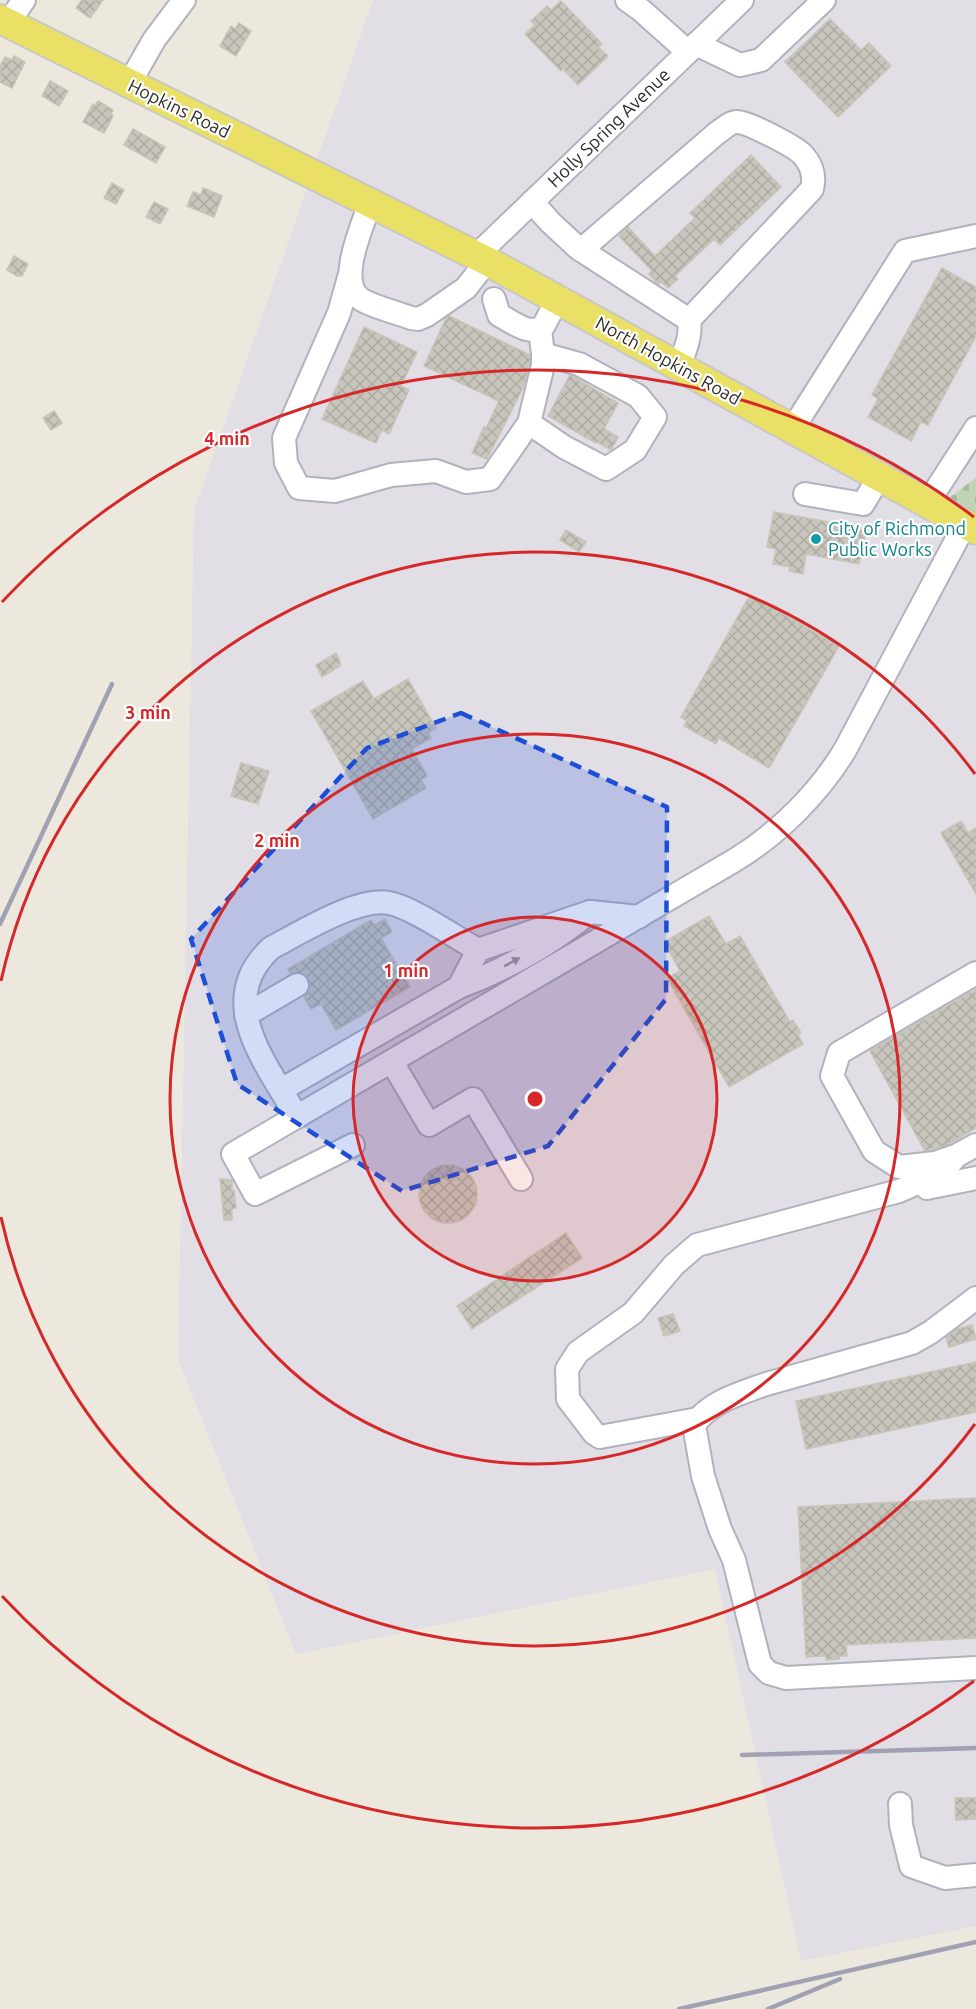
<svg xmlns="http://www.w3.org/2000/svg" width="976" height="2009" font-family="Ubuntu,sans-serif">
	<defs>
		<pattern id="cemetery-stones" width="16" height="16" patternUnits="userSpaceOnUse" patternTransform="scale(1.5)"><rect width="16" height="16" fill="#c0d5b6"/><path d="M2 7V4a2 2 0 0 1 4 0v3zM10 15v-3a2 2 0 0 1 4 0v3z" fill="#a5b79d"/></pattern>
		<pattern id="building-cross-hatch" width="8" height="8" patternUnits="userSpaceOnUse" patternTransform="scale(1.5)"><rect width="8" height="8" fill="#c8c6bc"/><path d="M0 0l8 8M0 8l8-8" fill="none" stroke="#acaaa2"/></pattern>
	</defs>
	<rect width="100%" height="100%" fill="#ece8de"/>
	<polygon fill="#e1dee5" points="373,0 976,0 976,478 936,507 976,530 976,1926 801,1961 715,1569 296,1654 178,1360 194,511"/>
	<polygon fill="url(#cemetery-stones)" points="976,478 976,530 936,507"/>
	<g fill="url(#building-cross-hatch)" stroke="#c8c4b8" stroke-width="1.5">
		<polygon points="82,0 103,0 90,18 76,8"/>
		<polygon points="561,1 602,44 598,47 608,56 578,85 563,69 561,71 525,34 535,25 531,21 547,6 551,10"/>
		<polygon points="830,19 861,50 869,43 891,66 838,117 785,62"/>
		<polygon points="239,23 251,31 236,56 220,46 231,26 235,29"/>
		<polygon points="14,56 25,62 12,88 0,82 0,66 5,57 12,60"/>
		<polygon points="50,81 68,91 59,106 42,96"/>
		<polygon points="98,101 113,110 111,114 113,116 104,133 83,122 93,104 95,106"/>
		<polygon points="133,129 165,147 156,163 124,145"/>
		<polygon points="751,155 781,187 720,245 714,239 675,276 678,279 668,288 662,282 658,284 649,274 652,271 619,236 628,227 655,256 695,218 690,213"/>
		<polygon points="112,183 124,190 116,204 104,198"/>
		<polygon points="203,188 222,196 214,217 187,206 193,192 201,195"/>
		<polygon points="154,202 168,209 160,224 146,217"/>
		<polygon points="14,256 28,264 22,276 17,276 7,270"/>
		<polygon points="942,268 976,287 976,336 928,425 921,422 911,441 868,417 878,399 872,395"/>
		<polygon points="449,316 530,355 530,363 523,388 487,459 472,453 484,427 486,428 499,401 424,366 446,318"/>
		<polygon points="364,327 417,352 401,386 409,390 389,434 382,430 376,443 322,419"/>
		<polygon points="570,375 618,403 604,429 618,437 611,450 597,442 596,443 548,416"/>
		<polygon points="54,411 62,423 51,430 43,418"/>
		<polygon points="774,512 845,525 846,523 857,525 857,529 866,531 859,564 806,554 803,574 789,571 790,567 773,564 776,549 767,547"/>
		<polygon points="566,530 586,542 579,552 560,540"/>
		<polygon points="750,595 839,646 769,768 719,738 716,744 684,726 687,721 681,717"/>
		<polygon points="336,653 340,661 340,666 322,677 316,665"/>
		<polygon points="408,679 436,728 428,733 431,738 412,749 427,776 421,780 426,788 373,819 311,711 363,681 374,699"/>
		<polygon points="241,763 269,771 258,804 231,796"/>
		<polygon points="961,821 968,833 976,828 976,894 941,833"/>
		<polygon points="709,916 726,944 740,936 790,1022 793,1020 801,1033 798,1035 803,1044 729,1087 667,978 680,971 664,942"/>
		<polygon points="385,919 392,932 381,938 410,987 336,1030 321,1004 311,1009 304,997 308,992 310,985 308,978 304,974 297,972 290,973 288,969 371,920 374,925"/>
		<polygon points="976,989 976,1128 947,1145 925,1151 870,1051"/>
		<circle cx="448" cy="1194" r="29"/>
		<polygon points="220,1179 232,1180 232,1191 234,1191 236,1208 232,1209 232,1220 224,1220"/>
		<polygon points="566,1233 582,1258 472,1329 457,1306"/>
		<polygon points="673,1314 680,1331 664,1336 658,1318"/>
		<polygon points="972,1325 976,1339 949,1347 946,1337 957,1329"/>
		<polygon points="976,1362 976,1412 806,1449 796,1401"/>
		<polygon points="976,1498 976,1638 846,1645 847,1656 839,1656 839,1659 826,1660 826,1656 806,1657 798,1507"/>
		<polygon points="955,1798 976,1798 976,1819 956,1820"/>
	</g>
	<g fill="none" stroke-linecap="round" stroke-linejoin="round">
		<g stroke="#b1b2be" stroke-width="26">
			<g id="minor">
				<polyline points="627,0 641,10 688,52"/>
				<polyline points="7,24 24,0"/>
				<polyline points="696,44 740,65 761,60 824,0"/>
				<polyline points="129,84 154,40 184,0"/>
				<path d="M532,202l19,21 27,25 111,72c3,16 -5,32 -10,47"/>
				<path d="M370,203c-7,22 -35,81 -8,97 15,8 33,12 49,18l7,1 9,-4 39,-27 21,-27"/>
				<path d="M581,250l136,-117c6,-4 13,-11 20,-11 11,0 59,25 66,33 9,10 12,22 9,34l-123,131"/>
				<polyline points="476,256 742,0"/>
				<polyline points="350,274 339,313 284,438 286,463 299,488 335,491 391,475 436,471 466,482 490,479 529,423 543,365 543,354 540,330"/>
				<path d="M494,299l5,16c14,7 29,21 44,12l14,-27"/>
				<polyline points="529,423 564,447 606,469 635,450 655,417 638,396 579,364 543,354"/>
				<polyline points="792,430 905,251 976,236"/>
				<polyline points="805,494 863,504 879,477"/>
				<polyline points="927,504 976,428"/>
				<polyline points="459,987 478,950 590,912 639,917"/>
				<polyline points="246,1015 297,985"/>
				<polyline points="392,1062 429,1125 473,1099 521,1179"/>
				<path d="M281,1090l178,-103c46,-17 94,-44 131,-75"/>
				<path d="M297,1117c-30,-53 -84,-115 -26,-169 29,-15 86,-51 118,-45 23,4 67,35 89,47"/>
				<path d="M353,1145l-98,49 -22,-40 502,-294c43,-26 84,-67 110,-110l120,-226"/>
				<polyline points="952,1157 935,1163 899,1167 874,1151 832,1076 839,1053 976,973"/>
				<polyline points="927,1188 976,1178"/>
				<path d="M976,1298l-45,34 -19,11 -149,42c-24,9 -54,17 -69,40l9,51 17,53 14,31 26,104 9,9 17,5 190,-10"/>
				<polyline points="698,1419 600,1437 594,1433 568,1399 567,1369 578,1352 633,1313 674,1265 697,1245 899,1191 944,1171 956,1156 976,1145"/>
				<polyline points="900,1804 901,1825 911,1866 945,1878 976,1875"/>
			</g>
		</g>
		<g stroke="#c8c8c8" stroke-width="32">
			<polyline id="major" points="0,19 487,261 976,530"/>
		</g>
		<use href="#minor" stroke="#fff" stroke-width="22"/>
		<use href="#major" stroke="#eae065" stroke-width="28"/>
		<g stroke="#a1a1b4" stroke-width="4.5">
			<polyline points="0,924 112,684"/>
			<polyline points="742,1755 976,1748"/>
			<polyline points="679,2009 976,1942"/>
			<polyline points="768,2009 840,1979"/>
		</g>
	</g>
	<defs><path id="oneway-solid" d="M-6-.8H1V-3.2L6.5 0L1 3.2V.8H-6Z" transform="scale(1.5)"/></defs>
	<use fill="#a0a0a0" href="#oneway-solid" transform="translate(512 962) rotate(-29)"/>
	<path fill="#1d4ed8" fill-opacity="0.2" stroke="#1d4ed8" stroke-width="4.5" stroke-dasharray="12 8" stroke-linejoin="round" d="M461,713l206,94 -1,192 -118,147 -146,45 -165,-107 -46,-145 176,-191z"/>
	<circle cx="535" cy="1099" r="182" fill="#d62828" fill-opacity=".12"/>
	<g fill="none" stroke="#d62828" stroke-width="3">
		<circle cx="535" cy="1099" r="182"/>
		<circle cx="535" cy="1099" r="365"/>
		<path d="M975 1424A547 547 0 0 1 1 1217M1 981A547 547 0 0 1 975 774"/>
		<path d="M974 1681A729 729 0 0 1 2 1596M2 602A729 729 0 0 1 974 517"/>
	</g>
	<circle fill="#0f9aa8" stroke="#fff" stroke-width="2" cx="816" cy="539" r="6"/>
	<g text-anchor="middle" stroke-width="4.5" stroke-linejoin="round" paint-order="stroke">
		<g font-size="18" fill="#2b2b2b" stroke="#fff">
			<text transform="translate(179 109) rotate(26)" y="6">Hopkins Road</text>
			<text transform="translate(609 128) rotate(-44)" y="6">Holly Spring Avenue</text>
			<text transform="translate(668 361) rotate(29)" y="6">North Hopkins Road</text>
		</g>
		<g font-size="18" fill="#0d838f" stroke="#fff" text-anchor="start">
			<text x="828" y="535">City of Richmond<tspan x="828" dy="21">Public Works</tspan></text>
		</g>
	</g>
	<circle cx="535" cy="1099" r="9" fill="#d62828" stroke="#fff" stroke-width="3"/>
	<g font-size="18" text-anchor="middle" font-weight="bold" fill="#d62828" stroke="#fff" stroke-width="4.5" stroke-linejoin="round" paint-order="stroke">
		<text x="227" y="445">4 min</text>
		<text x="148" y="719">3 min</text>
		<text x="277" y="847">2 min</text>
		<text x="406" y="977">1 min</text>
	</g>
</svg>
